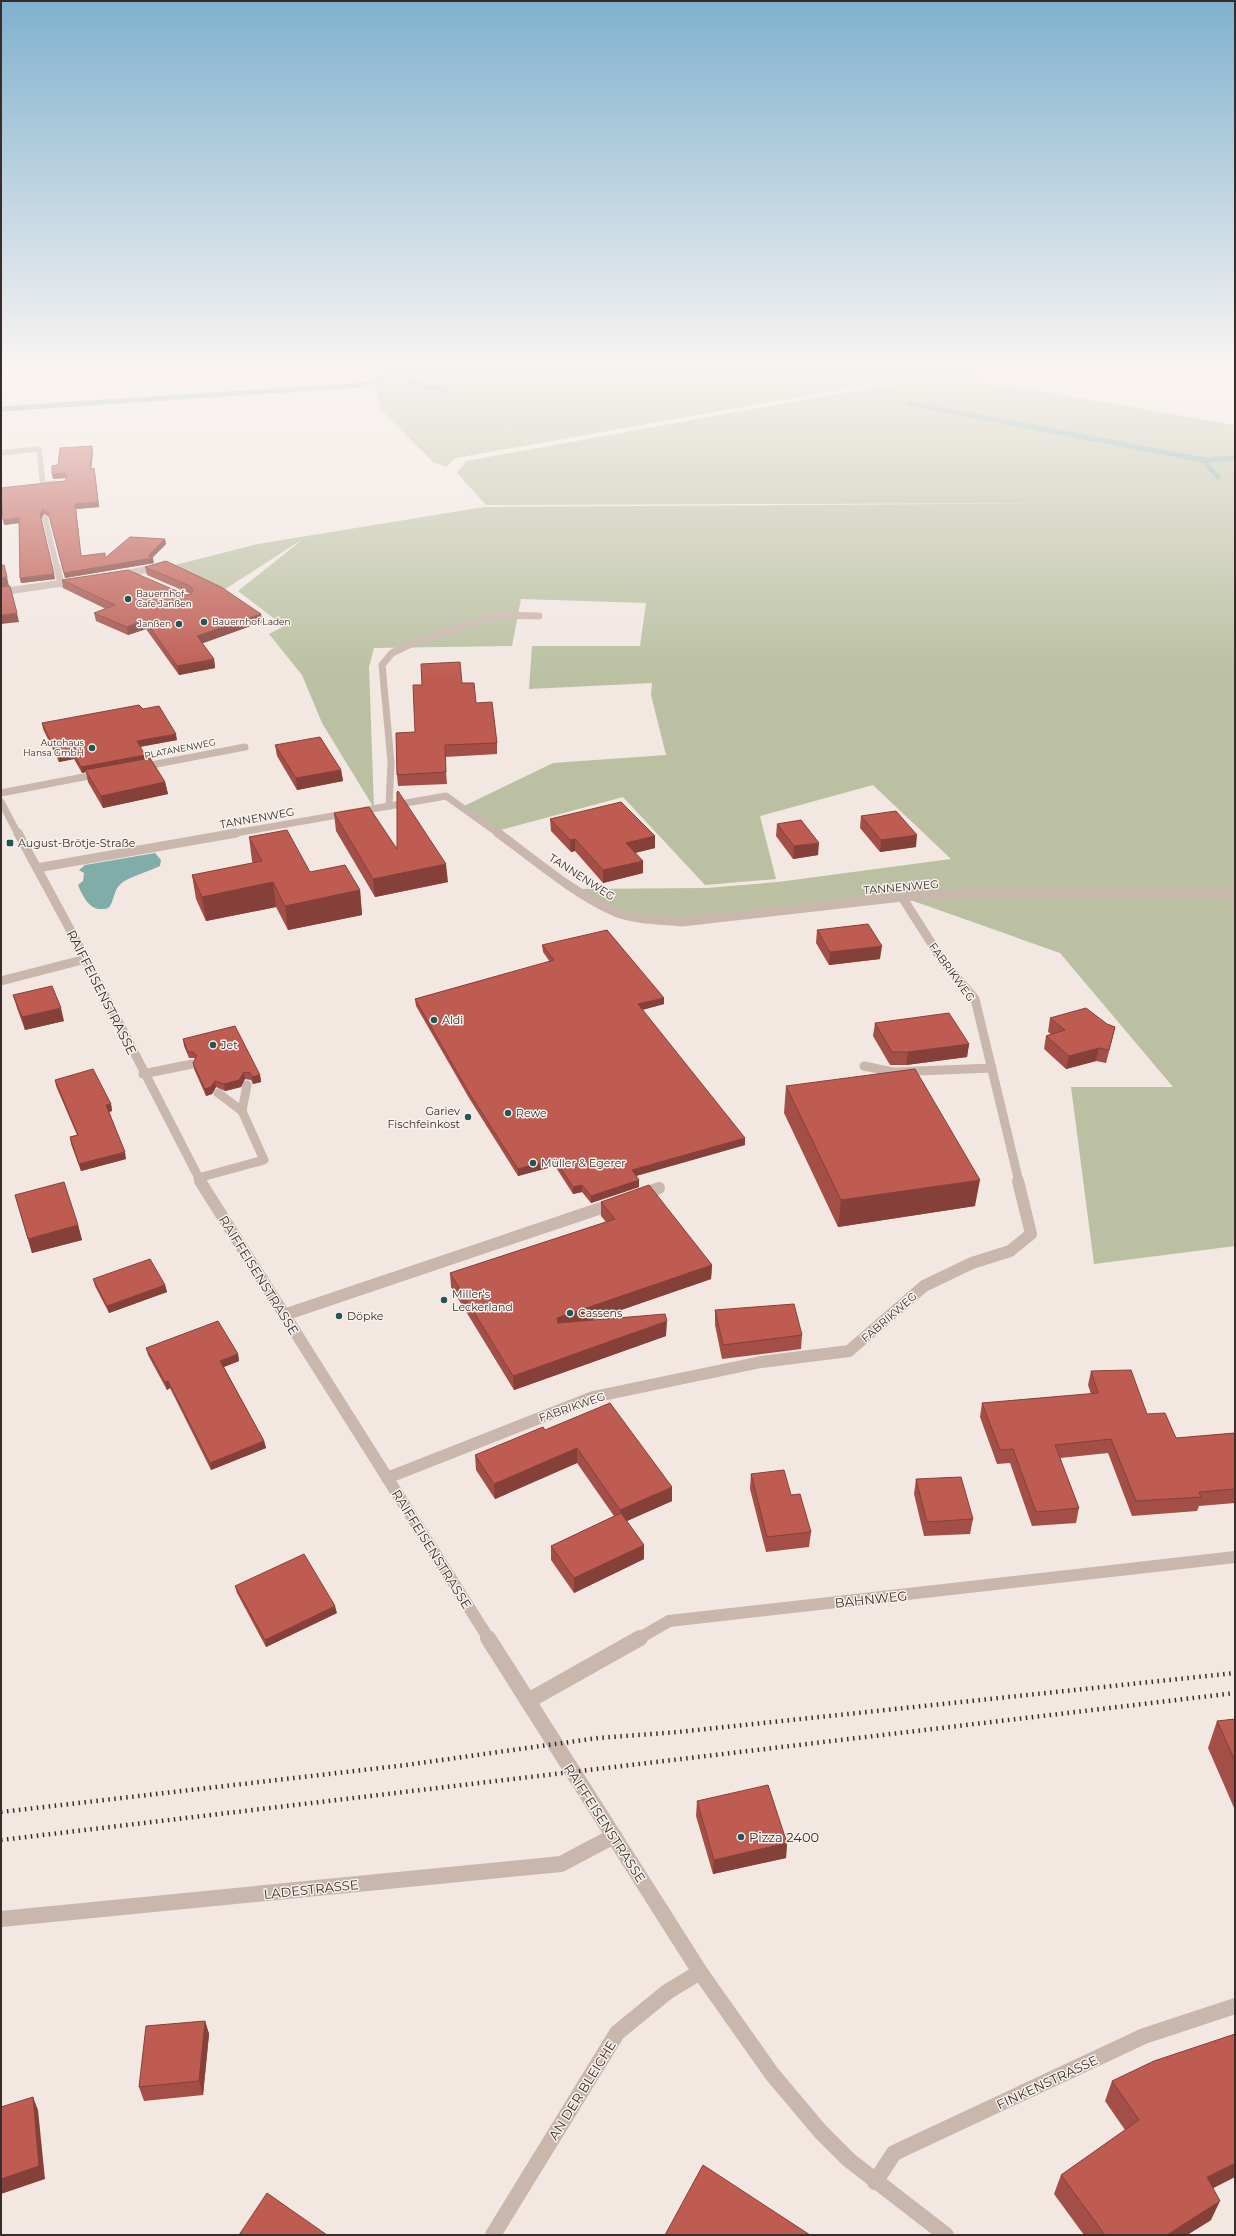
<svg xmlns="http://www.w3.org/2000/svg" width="1236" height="2236" font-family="Montserrat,sans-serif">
	<rect width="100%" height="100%" fill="#f2e7e1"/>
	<g fill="#bac0a1">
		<polygon points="399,364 971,364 981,381 882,382 456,458 446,467 433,462 381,410 374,386"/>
		<polygon points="967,383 1010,386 1235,425 1235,1246 1094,1264 1071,1087 1173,1087 1060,953 902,897 682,922 630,916 576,889 707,888 778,882 951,859 873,785 760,816 776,879 705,885 623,797 497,831 462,807 553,763 666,755 651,695 652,683 529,689 532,646 640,646 646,603 521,599 512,646 374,648 369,667 374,808 322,723 302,675 269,634 284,626 238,591 303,539 219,593 167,567 258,544 484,507 1101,503 486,505 457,473 466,461 886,385"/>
	</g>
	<g fill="#81ada8">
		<polygon points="405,382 416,382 450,389 450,391 420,389 423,386 419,384 406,385 413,387 410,389 401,386"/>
		<path d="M155,853l6,7 -1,6c-12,6 -26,9 -37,16 -9,6 -8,15 -13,24 -2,3 -5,3 -8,3 -13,1 -20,-14 -24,-24l5,-4 1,-8 -5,-3 6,-5z"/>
	</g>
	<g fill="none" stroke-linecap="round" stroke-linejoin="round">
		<g stroke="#81ada8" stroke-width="5">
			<polyline points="908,403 1203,460 1235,458"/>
			<polyline points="1,409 362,385 378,380 396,364"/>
			<polyline points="1203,460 1218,477"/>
		</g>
		<g stroke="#c9b6ad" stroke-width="5.5">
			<polyline points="1,453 39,449 43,485 55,483"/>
			<polyline points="45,518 57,568"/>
			<polyline points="154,568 159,567"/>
		</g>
		<g stroke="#c9b6ad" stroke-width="7">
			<polyline points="57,567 61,584"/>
			<polyline points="120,575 159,567"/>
			<polyline points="1,592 76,581"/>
			<polyline points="141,767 245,747"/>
			<polyline points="1,793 99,774"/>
			<polyline points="1,802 18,834"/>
			<polyline points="389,806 391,762 382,665 392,653 413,643 484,619 503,615 539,616"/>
			<polyline points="230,834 446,796 499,834"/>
		</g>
		<g stroke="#c9b6ad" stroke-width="9">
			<polyline points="18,833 86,959 201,1182"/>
			<path d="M498,833c37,27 75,60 117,79 20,8 46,8 67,10l220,-25 68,-4h265"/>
			<polyline points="37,868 236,833"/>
			<polyline points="902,897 942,960 975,999 1019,1182"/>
			<polyline points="1,981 86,959"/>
			<polyline points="864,1066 893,1072 992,1068"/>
			<polyline points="143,1074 192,1064"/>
			<polyline points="218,1093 242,1111"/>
			<polyline points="198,1178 264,1160 242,1111 247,1085"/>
		</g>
		<g stroke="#c9b6ad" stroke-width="12">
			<polyline points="200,1181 489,1639"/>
			<polyline points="640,1195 659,1188"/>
			<polyline points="284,1315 613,1204"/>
			<polyline points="387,1478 593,1397 761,1362 849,1351 924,1286 972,1263 1010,1251 1031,1234 1018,1181"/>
			<polyline points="638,1639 669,1621 1235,1557"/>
		</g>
		<g stroke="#c9b6ad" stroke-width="16">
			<polyline points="488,1638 700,1972 772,2074 820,2131 849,2160 946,2235"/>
			<polyline points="528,1701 640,1638"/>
			<polyline points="1,1919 561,1864 614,1836"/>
			<polyline points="875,2182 894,2153 1144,2036 1235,2006"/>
			<polyline points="493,2235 617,2033 667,1992 700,1972"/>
		</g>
		<g stroke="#382d2b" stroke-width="4.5" stroke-dasharray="1.5 4.5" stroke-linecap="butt">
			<polyline points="1,1812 406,1765 598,1738 678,1732 1235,1673"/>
			<polyline points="1,1840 1235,1693"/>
		</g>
	</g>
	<g fill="#a34f47">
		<polygon points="93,451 91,468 95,473 99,507 76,509 81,556 105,558 165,539 166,544 152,558 154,563 65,578 49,517 44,514 41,519 55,579 21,583 20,578 19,523 4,525 65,481 66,479 66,478 53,479 58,465"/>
		<polygon points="145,567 261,614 262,622 202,643 214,659 215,668 179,675 146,629 128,635 96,621 94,613 106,609 63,588 62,580 186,595 191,594 147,575"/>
		<polygon points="462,683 476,703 497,743 497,754 445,757 447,784 398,786 397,775 415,732"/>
		<polygon points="42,723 177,740 140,747 146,759 165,782 168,794 103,808 88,782 86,772 82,773 74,759 59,762 43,729"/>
		<polygon points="275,745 341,770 343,781 297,790 277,756"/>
		<polygon points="334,813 397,849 448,882 375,897 336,831"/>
		<polygon points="861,816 916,847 880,852 860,828"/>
		<polygon points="550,819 655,836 655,848 635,853 643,861 643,873 603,883 575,851 571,852 551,831"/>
		<polygon points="777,824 818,855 793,859 776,836"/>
		<polygon points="249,837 310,872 360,890 362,915 288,930 276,907 206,921 196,899 192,875 253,863 252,861"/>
		<polygon points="817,930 880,959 829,965 816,943"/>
		<polygon points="542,945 664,998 664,1004 642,1010 745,1145 636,1176 639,1187 591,1203 582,1192 573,1194 555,1166 518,1176 469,1098 416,1006 415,999 550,962 543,952"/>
		<polygon points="13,995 64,1021 25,1030 17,1008"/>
		<polygon points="1050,1018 1107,1024 1115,1027 1112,1040 1106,1063 1096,1061 1066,1069 1044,1049 1046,1036 1051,1034 1048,1032"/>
		<polygon points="875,1023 969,1044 967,1057 906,1065 890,1065 873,1036"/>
		<polygon points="183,1039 260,1075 261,1082 253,1084 251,1080 245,1079 241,1087 225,1091 216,1087 212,1094 206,1096 194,1069 193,1063 195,1059 194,1058 189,1058 184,1046"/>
		<polygon points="55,1080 111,1104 112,1111 109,1112 126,1159 81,1171 71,1144 70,1137 77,1135 56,1086"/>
		<polygon points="786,1086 975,1206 838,1227 784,1113"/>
		<polygon points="15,1195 78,1225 82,1240 32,1253"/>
		<polygon points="601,1202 712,1265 711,1279 592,1320 666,1336 514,1390 451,1287 450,1273 606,1222 601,1216"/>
		<polygon points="93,1279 165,1285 167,1292 109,1313 95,1286"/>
		<polygon points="715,1310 802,1335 801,1349 722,1359 715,1325"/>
		<polygon points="146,1348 238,1354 239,1361 224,1367 264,1441 266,1448 211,1470 170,1388 167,1390 148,1355"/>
		<polygon points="1091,1371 1147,1414 1176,1438 1235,1433 1235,1503 1199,1506 1197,1511 1132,1516 1108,1453 1060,1458 1079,1508 1076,1523 1032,1526 1010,1463 997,1464 980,1417 982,1403 1091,1394 1088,1385"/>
		<polygon points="545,1430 672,1501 627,1521 644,1559 574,1593 551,1560 551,1546 614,1516 577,1463 495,1499 476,1470 475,1455"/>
		<polygon points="751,1474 791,1495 811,1532 809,1547 766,1552 750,1489"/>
		<polygon points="916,1479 973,1519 970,1534 924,1536 914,1494"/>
		<polygon points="235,1586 337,1613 266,1647 237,1593"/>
		<polygon points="1235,1719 1235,1810 1208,1748 1217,1721"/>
		<polygon points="697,1801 787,1843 786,1858 713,1874 696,1816"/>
		<polygon points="205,2021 209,2034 203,2095 144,2101 139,2087"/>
		<polygon points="1112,2081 1213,2188 1211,2220 1187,2235 1084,2235 1054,2194 1061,2175 1125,2130 1105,2101"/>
	</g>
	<g fill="#854039">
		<polygon points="92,446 93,451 91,473 90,469"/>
		<polygon points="65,473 66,478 53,479 52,474"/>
		<polygon points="95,473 99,507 76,509 82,561 75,504"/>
		<polygon points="43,509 44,514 41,519 40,514"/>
		<polygon points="19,518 20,523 4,525 3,520"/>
		<polygon points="165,539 166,544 152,558 153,558 154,563 65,578 64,573 148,556"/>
		<polygon points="54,574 55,579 21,583 20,578"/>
		<polygon points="7,577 9,586 1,587 1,578"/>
		<polygon points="17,613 19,622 1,624 1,615"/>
		<polygon points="261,614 262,622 198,645 197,636"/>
		<polygon points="145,620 146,629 128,635 127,627"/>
		<polygon points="214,659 215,668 179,675 177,666"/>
		<polygon points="176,734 177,740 138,747 137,741"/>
		<polygon points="73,753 74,759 59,762 58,756"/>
		<polygon points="145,755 146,761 85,770 86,772 82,773 81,767"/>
		<polygon points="341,770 343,781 297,790 296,778"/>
		<polygon points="165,782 168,794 103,808 101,796"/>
		<polygon points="917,835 916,847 880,852 881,840"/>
		<polygon points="655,836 655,848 626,855 626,843"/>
		<polygon points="575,839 575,851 571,852 570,840"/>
		<polygon points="819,843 818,855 793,859 794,846"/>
		<polygon points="643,861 643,873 603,883 603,870"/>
		<polygon points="446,864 448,882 375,897 373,879"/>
		<polygon points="273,882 276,907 206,921 202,897"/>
		<polygon points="360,890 362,915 288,930 285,906"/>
		<polygon points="882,946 880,959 829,965 830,952"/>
		<polygon points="664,998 664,1004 638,1011 638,1004"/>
		<polygon points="61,1008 64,1021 25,1030 22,1017"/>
		<polygon points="969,1044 967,1057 906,1065 908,1052"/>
		<polygon points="1099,1048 1096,1061 1066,1069 1069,1056"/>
		<polygon points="244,1072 245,1079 241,1087 225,1091 224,1084"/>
		<polygon points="260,1075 261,1082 253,1084 252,1077"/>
		<polygon points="215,1081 216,1087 212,1094 206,1096 205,1089"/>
		<polygon points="111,1104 112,1111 108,1112 106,1105"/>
		<polygon points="745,1138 745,1145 632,1177 632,1170"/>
		<polygon points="125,1152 126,1159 81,1171 79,1164"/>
		<polygon points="555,1159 555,1166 518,1176 518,1169"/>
		<polygon points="639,1180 639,1187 591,1203 591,1196"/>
		<polygon points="980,1180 975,1206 838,1227 841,1200"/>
		<polygon points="582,1185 582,1192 573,1194 573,1187"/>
		<polygon points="78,1225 82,1240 32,1253 28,1239"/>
		<polygon points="712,1265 711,1279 557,1332 557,1318"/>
		<polygon points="165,1285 167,1292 109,1313 107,1306"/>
		<polygon points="667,1321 666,1336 514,1390 513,1376"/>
		<polygon points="238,1354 239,1361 221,1368 220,1361"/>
		<polygon points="168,1381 170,1388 167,1390 165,1382"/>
		<polygon points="264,1441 266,1448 211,1470 210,1463"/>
		<polygon points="577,1448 577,1463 495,1499 494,1484"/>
		<polygon points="672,1487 672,1501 620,1524 620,1510"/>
		<polygon points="644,1545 644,1559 574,1593 574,1578"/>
		<polygon points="335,1606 337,1613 266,1647 265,1640"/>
		<polygon points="787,1843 786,1858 713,1874 714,1860"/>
		<polygon points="205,2021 209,2034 203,2095 199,2081"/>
		<polygon points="33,2097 38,2110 45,2179 1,2194 1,2179"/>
		<polygon points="1235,2163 1235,2177 1198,2196 1207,2177"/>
		<polygon points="1220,2201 1211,2220 1187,2235 1167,2235"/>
	</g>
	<g fill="#be5c52" stroke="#854039">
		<polygon points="92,446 90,469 94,468 98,502 75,504 81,556 105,553 105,558 130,537 165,539 148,556 153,558 64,573 48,512 43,509 40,514 54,574 20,578 19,518 3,520 1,488 65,481 67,477 65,473 52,474 52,466 58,465 60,448"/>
		<polygon points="166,561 221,587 261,614 197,636 214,659 177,666 145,620 127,627 94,613 115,605 62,580 128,570 186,595 191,594 193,590 190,586 145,567"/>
		<polygon points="1,565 4,565 7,577 1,578"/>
		<polygon points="10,586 17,613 1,615 1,587"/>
		<polygon points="460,662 462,683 474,683 476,703 492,702 497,743 445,745 446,772 397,775 396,733 415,732 413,685 422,685 421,664"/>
		<polygon points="139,705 143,709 159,706 176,734 137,741 145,755 81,767 73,753 58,756 42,723"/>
		<polygon points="320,737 341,770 296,778 275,745"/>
		<polygon points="150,758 165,782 101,796 85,770"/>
		<polygon points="398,791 446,864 373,879 334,813 369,807 397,849 397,792"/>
		<polygon points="621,802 655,836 626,843 643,861 603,870 575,839 570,840 550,819"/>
		<polygon points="896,811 917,835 881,840 861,816"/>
		<polygon points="801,820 819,843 794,846 777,824"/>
		<polygon points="287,830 310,872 345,865 360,890 285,906 273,882 202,897 192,875 262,861 249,837"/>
		<polygon points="868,924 882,946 830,952 817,930"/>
		<polygon points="607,930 664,998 638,1004 745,1138 632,1170 639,1180 591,1196 582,1185 573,1187 555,1159 518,1169 468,1091 415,999 554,960 542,945"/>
		<polygon points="52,986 61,1008 22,1017 13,995"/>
		<polygon points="1086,1008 1107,1024 1115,1027 1109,1050 1099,1048 1069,1056 1046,1036 1065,1030 1050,1018"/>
		<polygon points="949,1013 969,1044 908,1052 892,1052 875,1023"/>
		<polygon points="235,1026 260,1075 252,1077 250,1073 244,1072 239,1080 224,1084 215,1081 211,1087 205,1089 193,1063 197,1056 193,1052 188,1052 183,1039"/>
		<polygon points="93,1069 111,1104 106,1105 125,1152 79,1164 70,1137 78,1135 55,1080"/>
		<polygon points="915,1069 980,1180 841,1200 786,1086"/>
		<polygon points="64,1182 78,1225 28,1239 15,1195"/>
		<polygon points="649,1185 712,1265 557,1318 558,1323 665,1314 667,1321 513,1376 450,1273 615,1219 601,1202"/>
		<polygon points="150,1259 165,1285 107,1306 93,1279"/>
		<polygon points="794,1304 802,1335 723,1345 715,1310"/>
		<polygon points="218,1321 238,1354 220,1361 264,1441 210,1463 168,1381 165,1382 146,1348"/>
		<polygon points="1131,1370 1147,1414 1165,1413 1176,1438 1235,1433 1235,1489 1199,1492 1201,1497 1136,1501 1111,1439 1055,1445 1079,1508 1036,1512 1013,1449 1000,1450 982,1403 1098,1393 1091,1371"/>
		<polygon points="610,1403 672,1487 620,1510 577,1448 494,1484 475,1455 543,1427 545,1430"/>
		<polygon points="784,1470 791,1495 800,1494 811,1532 767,1537 751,1474"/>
		<polygon points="961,1477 973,1519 927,1522 916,1479"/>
		<polygon points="621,1513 644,1545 574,1578 551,1546"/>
		<polygon points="304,1554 335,1606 265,1640 235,1586"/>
		<polygon points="1235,1719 1235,1761 1217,1721"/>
		<polygon points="768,1785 787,1843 714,1860 697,1801"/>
		<polygon points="205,2021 199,2081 139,2087 146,2026"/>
		<polygon points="1235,2034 1235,2163 1207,2177 1220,2201 1167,2235 1105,2235 1061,2175 1139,2120 1112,2081 1154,2061"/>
		<polygon points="33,2097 39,2166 1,2179 1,2107"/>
		<polygon points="703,2165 810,2235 665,2235"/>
		<polygon points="267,2193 327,2235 239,2235"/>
	</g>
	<linearGradient id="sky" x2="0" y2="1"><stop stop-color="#7fb1ce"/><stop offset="0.54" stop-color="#f9f4f2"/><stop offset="1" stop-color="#f9f4f2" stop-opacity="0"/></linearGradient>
	<rect width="1236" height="678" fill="url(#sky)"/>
	<g fill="#235753" stroke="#f9f2ed" stroke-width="1.5">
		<circle cx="128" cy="599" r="4"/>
		<circle cx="204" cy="622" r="4"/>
		<circle cx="179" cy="624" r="4"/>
		<circle cx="92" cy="748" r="4"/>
		<rect x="6" y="839" width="8" height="8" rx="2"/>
		<circle cx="434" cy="1020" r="4"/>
		<circle cx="213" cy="1045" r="4"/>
		<circle cx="508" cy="1113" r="4"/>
		<circle cx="468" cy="1117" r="4"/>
		<circle cx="533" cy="1163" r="4"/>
		<circle cx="444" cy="1300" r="4"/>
		<circle cx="570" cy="1313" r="4"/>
		<circle cx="339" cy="1316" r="4"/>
		<circle cx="741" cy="1837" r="4"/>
	</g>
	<g text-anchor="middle" stroke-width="3" stroke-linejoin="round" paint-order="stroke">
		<g font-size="9" fill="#382d2b" stroke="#f9f2ed" text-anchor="start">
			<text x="136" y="597">Bauernhof<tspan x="136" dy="10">Cafe Janßen</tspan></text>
			<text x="212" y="625">Bauernhof Laden</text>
			<text x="171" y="627" text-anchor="end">Janßen</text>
			<text x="84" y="746" text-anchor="end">Autohaus<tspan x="84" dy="10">Hansa GmbH</tspan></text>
		</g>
		<g font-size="9" fill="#382d2b" stroke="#f9f2ed">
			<text transform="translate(180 749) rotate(-11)" y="3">PLATANENWEG</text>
		</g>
		<g font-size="11" fill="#382d2b" stroke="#f9f2ed">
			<text transform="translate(257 818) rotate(-10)" y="4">TANNENWEG</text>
			<text transform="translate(582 877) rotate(33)" y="4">TANNENWEG</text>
			<text transform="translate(901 887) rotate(-5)" y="4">TANNENWEG</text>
			<text transform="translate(952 972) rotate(54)" y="4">FABRIKWEG</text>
			<text transform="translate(889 1317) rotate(-41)" y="4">FABRIKWEG</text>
			<text transform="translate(572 1407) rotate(-19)" y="4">FABRIKWEG</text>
		</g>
		<g font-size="11" fill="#382d2b" stroke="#f9f2ed" text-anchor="start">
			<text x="18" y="847">August-Brötje-Straße</text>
			<text x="442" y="1024">Aldi</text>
			<text x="221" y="1049">Jet</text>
			<text x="460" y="1115" text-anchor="end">Gariev<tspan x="460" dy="13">Fischfeinkost</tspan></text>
			<text x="516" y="1117">Rewe</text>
			<text x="541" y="1167">Müller &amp; Egerer</text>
			<text x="452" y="1298">Miller's<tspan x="452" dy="13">Leckerland</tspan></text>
			<text x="578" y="1317">Cassens</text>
			<text x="347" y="1320">Döpke</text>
		</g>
		<g font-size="13" fill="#382d2b" stroke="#f9f2ed">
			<text transform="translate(102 992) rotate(63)" y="5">RAIFFEISENSTRASSE</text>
			<text transform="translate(259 1275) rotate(58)" y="5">RAIFFEISENSTRASSE</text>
			<text transform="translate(432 1549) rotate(58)" y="5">RAIFFEISENSTRASSE</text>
			<text transform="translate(871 1599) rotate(-6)" y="5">BAHNWEG</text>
			<text transform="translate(605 1823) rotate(57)" y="5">RAIFFEISENSTRASSE</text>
			<text transform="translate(311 1889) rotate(-6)" y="5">LADESTRASSE</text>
			<text transform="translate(1047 2082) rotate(-25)" y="5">FINKENSTRASSE</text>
			<text transform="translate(582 2090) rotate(-58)" y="5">AN DER BLEICHE</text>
		</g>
		<g font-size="13" fill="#382d2b" stroke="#f9f2ed" text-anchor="start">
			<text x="749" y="1842">Pizza 2400</text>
		</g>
	</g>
	<rect width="1236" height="2236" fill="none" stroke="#382d2b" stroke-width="4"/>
</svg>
